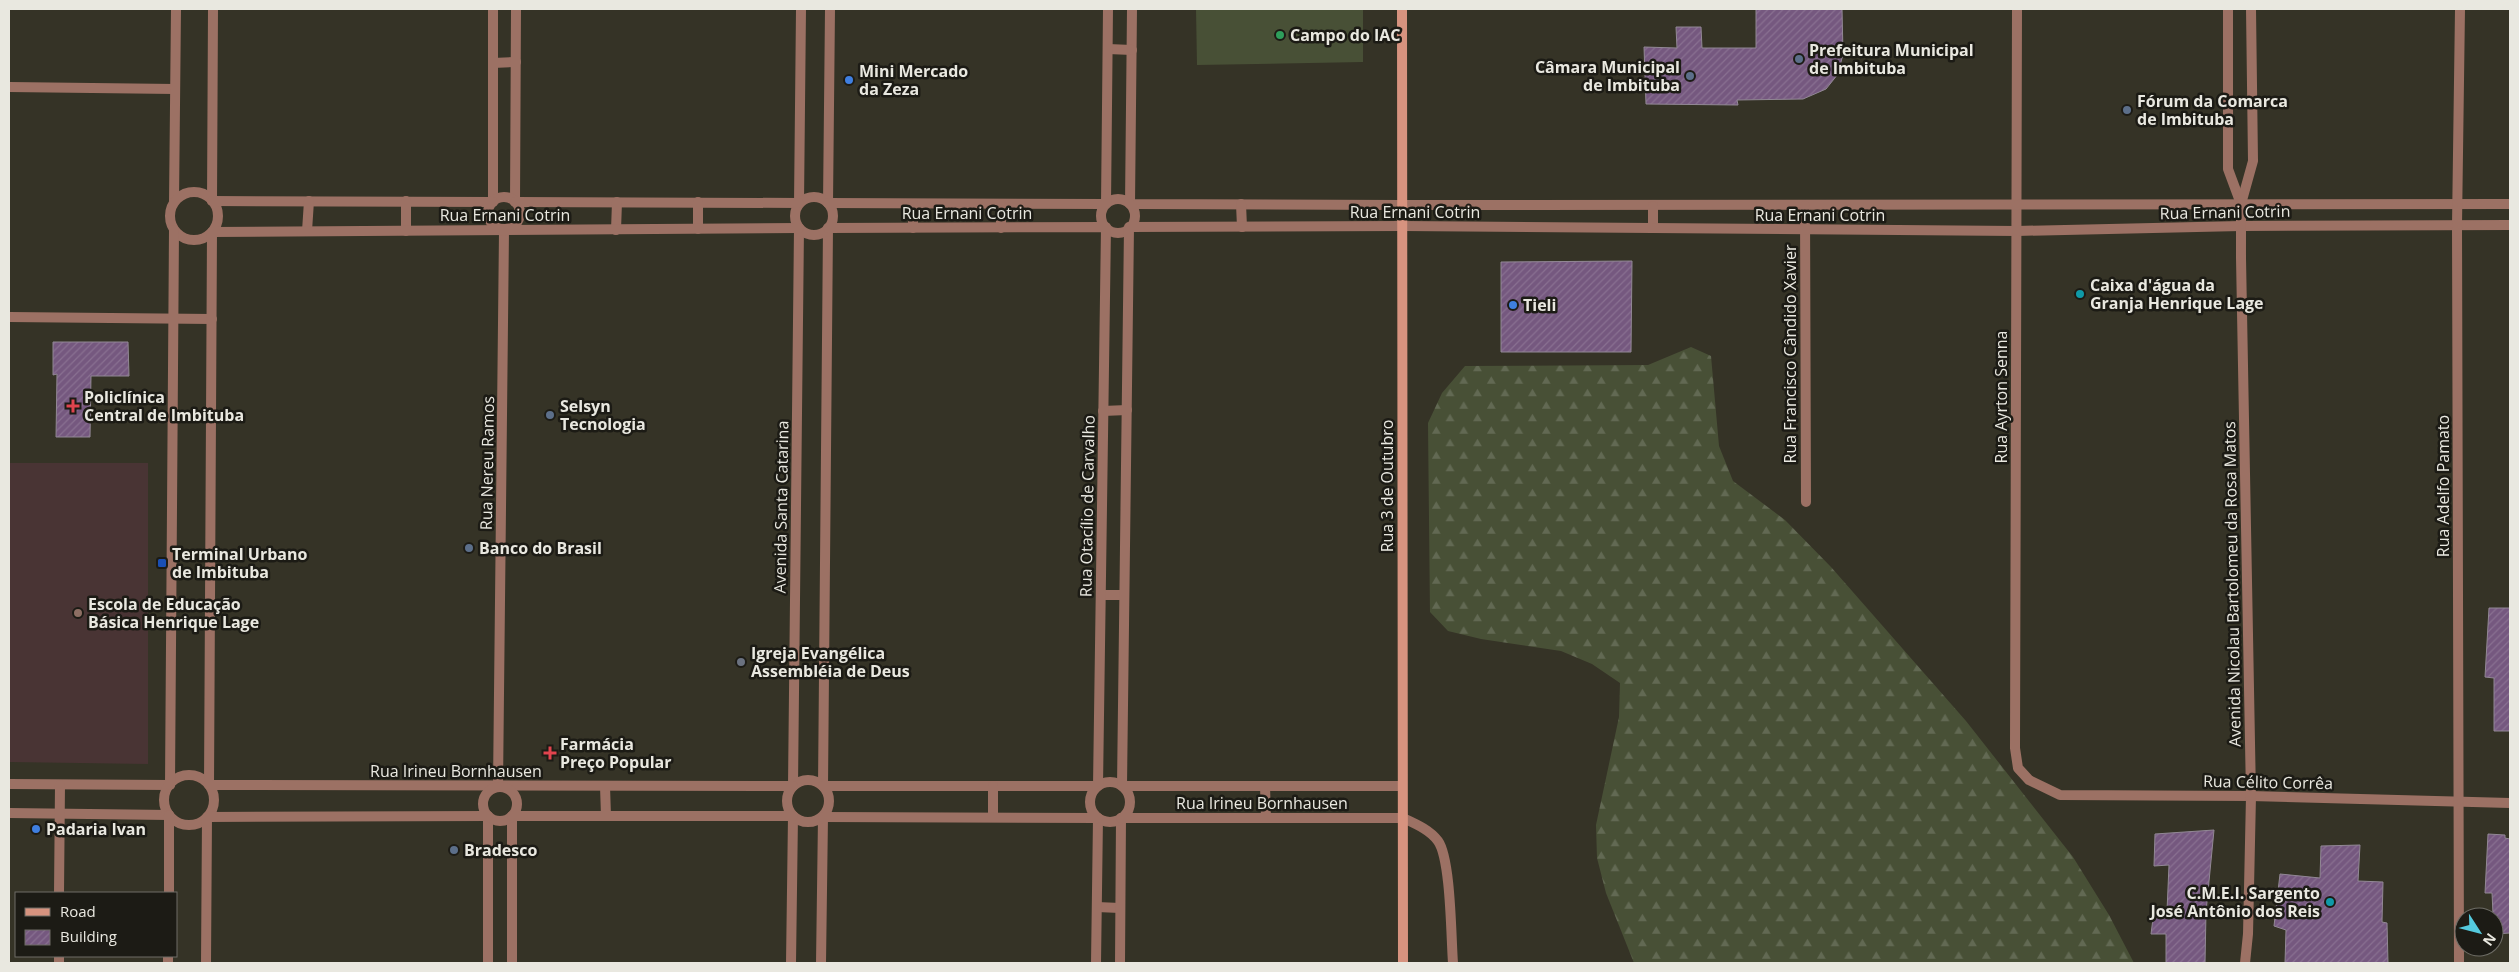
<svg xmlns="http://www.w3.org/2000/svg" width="2519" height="972" font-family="'Open Sans',sans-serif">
	<defs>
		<pattern id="forest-firs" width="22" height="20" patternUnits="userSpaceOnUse" patternTransform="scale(1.25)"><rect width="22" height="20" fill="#485036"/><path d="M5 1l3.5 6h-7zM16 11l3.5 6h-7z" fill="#626953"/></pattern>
		<pattern id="building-hatch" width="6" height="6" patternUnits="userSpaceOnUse" patternTransform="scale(1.25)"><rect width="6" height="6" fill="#75587f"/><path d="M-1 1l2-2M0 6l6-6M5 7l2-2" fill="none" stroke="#897091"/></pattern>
	</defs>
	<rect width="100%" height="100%" fill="#353326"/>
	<polygon fill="#493434" points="9,463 148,463 148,764 9,762"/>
	<polygon fill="url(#forest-firs)" points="1691,347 1711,356 1719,446 1733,481 1785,520 1831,567 1966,721 2073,857 2109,915 2134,963 1634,963 1606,893 1597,858 1596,825 1619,717 1620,683 1592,664 1561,651 1481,639 1448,631 1430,612 1428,423 1442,393 1465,366 1648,365"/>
	<polygon fill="#485036" points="1196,9 1363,9 1363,62 1197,65"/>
	<g fill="url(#building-hatch)" stroke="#928895">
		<polygon points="1756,9 1842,9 1843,54 1838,74 1826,89 1803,99 1737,100 1738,105 1646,104 1644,47 1677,48 1676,27 1701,27 1702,48 1756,48"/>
		<polygon points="1632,261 1631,352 1501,352 1501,262"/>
		<polygon points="53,342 128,342 129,376 91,376 90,437 56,437 57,374 53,375"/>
		<polygon points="2489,608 2510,608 2510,731 2494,731 2494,678 2485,677"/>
		<polygon points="2214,830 2206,912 2205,963 2166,963 2166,934 2151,934 2154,911 2167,911 2169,865 2154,866 2155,834"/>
		<polygon points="2488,834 2505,835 2505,838 2510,839 2510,933 2494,934 2492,893 2485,893"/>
		<polygon points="2360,845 2358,881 2383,882 2382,922 2387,923 2388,963 2285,963 2286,930 2274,926 2280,874 2320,878 2321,846"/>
	</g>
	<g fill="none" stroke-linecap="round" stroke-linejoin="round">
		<g stroke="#9c7164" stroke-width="10">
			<polyline points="2017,9 2015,748 2018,768 2029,780 2060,795 2251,796 2510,803"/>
			<polyline points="2228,9 2228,169 2241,204"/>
			<polyline points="493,63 516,62"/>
			<polyline points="9,87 175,89"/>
			<polyline points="212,201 213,9"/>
			<polyline points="174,202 176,9"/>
			<polyline points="493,202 493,9"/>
			<polyline points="515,202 516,9"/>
			<polyline points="799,203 801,9"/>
			<polyline points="828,203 830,9"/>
			<polyline points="1402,205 2510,204"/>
			<polyline points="1653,206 1653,228"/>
			<polyline points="1805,206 1806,502"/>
			<polyline points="1403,226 2017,231 2241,226 2510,225"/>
			<polyline points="9,317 212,319"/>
			<polyline points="9,784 170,785"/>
			<polyline points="498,786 504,230"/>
			<polyline points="793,786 799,228"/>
			<polyline points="823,786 828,228"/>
			<polyline points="9,813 169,815"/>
			<polyline points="488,816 488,963"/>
			<path d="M1403,818c13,6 27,12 35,23 13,18 13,97 15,122"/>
			<polyline points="59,893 60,785"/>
			<polyline points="1097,907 1120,908"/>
			<polyline points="59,963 59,956"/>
			<polyline points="512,963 512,816"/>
			<polyline points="791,963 793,816"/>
			<polyline points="821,963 823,817"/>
			<polyline points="1096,963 1098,818"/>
			<polyline points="1120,963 1121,818"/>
			<polyline points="2245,963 2248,934 2251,796 2241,258 2241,204 2253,161 2251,9"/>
			<polyline points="2459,963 2457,225 2460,9"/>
		</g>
		<g stroke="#9c7164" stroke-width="10">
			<polyline points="1132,9 1130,204 1402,205"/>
			<polyline points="1108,49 1132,50"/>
			<circle cx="194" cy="216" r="24"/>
			<circle cx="814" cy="216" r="19"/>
			<circle cx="504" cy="213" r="16"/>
			<circle cx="1118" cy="216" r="17"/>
			<polyline points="212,201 493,202"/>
			<polyline points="406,201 406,231"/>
			<polyline points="515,202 799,203"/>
			<polyline points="698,202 698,229"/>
			<polyline points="828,203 1106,204 1108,9"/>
			<polyline points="913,204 913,228"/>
			<polyline points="1001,204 1001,228"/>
			<polyline points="1241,204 1242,227"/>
			<polyline points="616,230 617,202"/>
			<polyline points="307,231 309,201"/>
			<polyline points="1103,411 1127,410"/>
			<polyline points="1101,595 1124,595"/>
			<circle cx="189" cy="800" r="25"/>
			<circle cx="808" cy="801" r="21"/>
			<circle cx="1110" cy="802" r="20"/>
			<polyline points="170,785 174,230"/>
			<polyline points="605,786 606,816"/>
			<polyline points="793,786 209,785 212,232 799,228"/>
			<polyline points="823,786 1098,786 1106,227 828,228"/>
			<polyline points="993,786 993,817"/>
			<polyline points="1265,786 1266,818"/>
			<polyline points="1402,786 1122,786 1129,227 1403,226"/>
			<circle cx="500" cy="804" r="17"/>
			<polyline points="512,816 793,816"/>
			<polyline points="823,817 1098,818"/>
			<polyline points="1121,818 1403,818"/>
			<polyline points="169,893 169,815"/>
			<polyline points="168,963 168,956"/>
			<polyline points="206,963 207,817 488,816"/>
		</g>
		<polyline stroke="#d7937f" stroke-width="10" points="1402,9 1403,963"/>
	</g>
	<circle fill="#2e9e5b" stroke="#1c1b15" stroke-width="2" cx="1280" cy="35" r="5"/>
	<g fill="#5c6f8a" stroke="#1c1b15" stroke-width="2">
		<circle cx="1799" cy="59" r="5"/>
		<circle cx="1690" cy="76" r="5"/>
		<circle cx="2127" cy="110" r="5"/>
		<circle cx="550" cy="415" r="5"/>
		<circle cx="469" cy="548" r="5"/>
		<circle cx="454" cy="850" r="5"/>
	</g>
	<g fill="#3f7fe0" stroke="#1c1b15" stroke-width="2">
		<circle cx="849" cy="80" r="5"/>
		<circle cx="1513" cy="305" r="5"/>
		<circle cx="36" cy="829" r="5"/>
	</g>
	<g fill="#0f9aa8" stroke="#1c1b15" stroke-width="2">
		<circle cx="2080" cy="294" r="5"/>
		<circle cx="2330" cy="902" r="5"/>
	</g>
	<g fill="#e0444e" stroke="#1c1b15" stroke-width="2">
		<path d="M70.5 398.5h5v5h5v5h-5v5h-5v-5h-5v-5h5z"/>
		<path d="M547.5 745.5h5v5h5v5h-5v5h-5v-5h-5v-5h5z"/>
	</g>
	<rect fill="#1a4fb4" stroke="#1c1b15" stroke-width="2" x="157" y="558" width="10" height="10" rx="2.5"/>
	<circle fill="#8d6e63" stroke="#1c1b15" stroke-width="2" cx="78" cy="613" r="5"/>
	<circle fill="#6b7280" stroke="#1c1b15" stroke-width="2" cx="741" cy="662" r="5"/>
	<g text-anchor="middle" stroke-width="5" stroke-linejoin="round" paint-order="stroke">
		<g font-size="16" font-weight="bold" fill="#e9e8e0" stroke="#1c1b15" text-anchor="start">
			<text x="1290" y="41">Campo do IAC</text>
			<text x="1809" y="56">Prefeitura Municipal<tspan x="1809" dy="18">de Imbituba</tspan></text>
			<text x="1680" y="73" text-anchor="end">Câmara Municipal<tspan x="1680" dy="18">de Imbituba</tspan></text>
			<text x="859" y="77">Mini Mercado<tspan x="859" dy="18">da Zeza</tspan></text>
			<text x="2137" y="107">Fórum da Comarca<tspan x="2137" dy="18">de Imbituba</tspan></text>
			<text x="2090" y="291">Caixa d'água da<tspan x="2090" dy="18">Granja Henrique Lage</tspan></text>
			<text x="1523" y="311">Tieli</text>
			<text x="84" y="403">Policlínica<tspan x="84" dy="18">Central de Imbituba</tspan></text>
			<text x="560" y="412">Selsyn<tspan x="560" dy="18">Tecnologia</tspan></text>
			<text x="479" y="554">Banco do Brasil</text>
			<text x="172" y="560">Terminal Urbano<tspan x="172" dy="18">de Imbituba</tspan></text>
			<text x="88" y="610">Escola de Educação<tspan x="88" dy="18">Básica Henrique Lage</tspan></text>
			<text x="751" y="659">Igreja Evangélica<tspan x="751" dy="18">Assembléia de Deus</tspan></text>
			<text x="560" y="750">Farmácia<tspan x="560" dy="18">Preço Popular</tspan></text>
			<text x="46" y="835">Padaria Ivan</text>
			<text x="464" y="856">Bradesco</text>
			<text x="2320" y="899" text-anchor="end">C.M.E.I. Sargento<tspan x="2320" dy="18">José Antônio dos Reis</tspan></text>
		</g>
		<g font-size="16" fill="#e9e8e0" stroke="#1c1b15">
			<text x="1415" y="218">Rua Ernani Cotrin</text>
			<text transform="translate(2225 212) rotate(-1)" y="6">Rua Ernani Cotrin</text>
			<text x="967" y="219">Rua Ernani Cotrin</text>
			<text x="505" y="221">Rua Ernani Cotrin</text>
			<text x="1820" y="221">Rua Ernani Cotrin</text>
			<text transform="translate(1790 354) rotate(-90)" y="6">Rua Francisco Cândido Xavier</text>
			<text transform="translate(2001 397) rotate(-90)" y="6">Rua Ayrton Senna</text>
			<text transform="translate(487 463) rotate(-89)" y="6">Rua Nereu Ramos</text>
			<text transform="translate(1387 486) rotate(-90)" y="6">Rua 3 de Outubro</text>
			<text transform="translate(2443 486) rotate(-90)" y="6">Rua Adelfo Pamato</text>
			<text transform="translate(1087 506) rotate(-89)" y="6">Rua Otacílio de Carvalho</text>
			<text transform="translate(781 507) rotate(-89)" y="6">Avenida Santa Catarina</text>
			<text transform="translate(2232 584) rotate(-91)" y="6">Avenida Nicolau Bartolomeu da Rosa Matos</text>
			<text x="456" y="777">Rua Irineu Bornhausen</text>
			<text transform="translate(2268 782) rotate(1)" y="6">Rua Célito Corrêa</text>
			<text x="1262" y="809">Rua Irineu Bornhausen</text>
		</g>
	</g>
	<rect width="2519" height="972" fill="none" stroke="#e9e8e0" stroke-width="20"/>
	<rect x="15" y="892" width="162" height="65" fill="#1c1b15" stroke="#6e6d66"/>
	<rect x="25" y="908" width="25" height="8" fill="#d7937f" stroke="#6e6d66"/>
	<text x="60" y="917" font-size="15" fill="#e9e8e0">Road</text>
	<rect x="25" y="930" width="25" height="15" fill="url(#building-hatch)" stroke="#6e6d66"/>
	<text x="60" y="942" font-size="15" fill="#e9e8e0">Building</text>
	<g transform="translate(2479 932) rotate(126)"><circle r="24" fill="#1c1b15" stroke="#6e6d66"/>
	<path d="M0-4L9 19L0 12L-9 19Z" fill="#54cade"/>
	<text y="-8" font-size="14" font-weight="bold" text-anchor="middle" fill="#e9e8e0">N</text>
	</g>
</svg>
